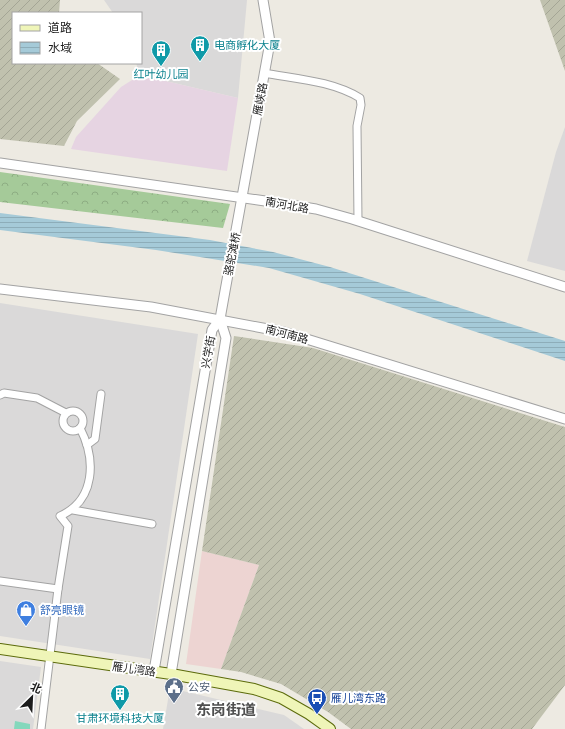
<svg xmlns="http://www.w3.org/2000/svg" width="565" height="729" font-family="'PT Sans','Noto Sans SC',sans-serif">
	<defs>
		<pattern id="construction-furrows" width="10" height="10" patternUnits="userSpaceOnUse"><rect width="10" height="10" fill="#c0c1ae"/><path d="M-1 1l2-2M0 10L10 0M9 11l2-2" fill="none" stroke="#a4a595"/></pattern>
		<pattern id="forest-crowns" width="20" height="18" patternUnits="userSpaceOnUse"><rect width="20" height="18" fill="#a5ca99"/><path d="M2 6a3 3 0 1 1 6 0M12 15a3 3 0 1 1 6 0" fill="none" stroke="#8dad83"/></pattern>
		<pattern id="water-rules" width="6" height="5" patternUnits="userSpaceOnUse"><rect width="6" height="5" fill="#a5cad8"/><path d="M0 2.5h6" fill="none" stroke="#8dadb9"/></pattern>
	</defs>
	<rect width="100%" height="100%" fill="#edeae2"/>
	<g fill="#dad9d9">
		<polygon points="104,0 247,0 238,98 140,75 136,63 141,63 141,13 113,13"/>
		<polygon points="565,127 565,271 527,261 556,152"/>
		<polygon points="0,303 198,334 150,659 0,636"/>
		<polygon points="0,661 41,667 33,729 0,729"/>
		<polygon points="170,688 284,715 304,729 163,729"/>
	</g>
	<polygon fill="#edd4d2" points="202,551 259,565 221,669 186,664"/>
	<polygon fill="#e6d4e2" points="140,75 238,98 227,171 71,149 76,137 121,87"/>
	<g fill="url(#construction-furrows)">
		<polygon points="0,0 60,0 59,13 13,13 13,63 97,63 120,79 77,121 64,146 0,139"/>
		<polygon points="540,0 565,0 565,71"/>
		<polygon points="234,336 313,348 565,427 565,685 532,729 351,729 328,712 281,684 241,672 221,669 259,565 202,551"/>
	</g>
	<polygon fill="url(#forest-crowns)" points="0,172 29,176 230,204 223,228 0,202"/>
	<polygon fill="#84d8bc" points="15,721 30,724 30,729 14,729"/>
	<polygon fill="url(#water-rules)" points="0,213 210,240 273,252 330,267 565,341 565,361 360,294 269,268 156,250 0,230"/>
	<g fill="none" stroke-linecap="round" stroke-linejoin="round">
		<g stroke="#a3a3a3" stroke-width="9">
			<g id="minor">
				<path d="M264,73c33,6 68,8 96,25l1,7 -4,21 1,95"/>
				<polyline points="0,395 4,393 37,398 66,413"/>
				<circle cx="73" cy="421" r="10"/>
				<polyline points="87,445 95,439 101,394"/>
				<polyline points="73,510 152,524"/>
				<polyline points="0,581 58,589"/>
				<path d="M41,729l17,-140 10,-63 -8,-10c36,-16 36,-57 20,-88"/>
			</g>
		</g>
		<g stroke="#a3a3a3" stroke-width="11">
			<g id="tertiary">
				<polyline points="0,163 272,202 316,209 352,219 565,287"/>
				<polyline points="0,289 151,307 284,332 565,419"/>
				<polyline points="154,671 212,330 220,319"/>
				<polyline points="171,674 226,338 220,319 225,291 270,42 263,0"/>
			</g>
		</g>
		<g stroke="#5c6b0b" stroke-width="12">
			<polyline id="secondary" points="0,649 171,674 254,689 281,698 309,714 330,729"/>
		</g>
		<use href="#minor" stroke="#fff" stroke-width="7"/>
		<use href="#tertiary" stroke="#fff" stroke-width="9"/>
		<use href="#secondary" stroke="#eff5b8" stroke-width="10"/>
	</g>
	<defs>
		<g id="building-pin" transform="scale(1)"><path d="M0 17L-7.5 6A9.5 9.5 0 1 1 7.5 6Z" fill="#0f9aa8" stroke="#fff"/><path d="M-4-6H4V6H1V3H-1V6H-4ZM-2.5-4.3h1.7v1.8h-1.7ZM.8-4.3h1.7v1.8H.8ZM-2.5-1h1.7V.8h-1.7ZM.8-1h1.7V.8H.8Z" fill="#fff"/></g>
		<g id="shop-pin" transform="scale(1)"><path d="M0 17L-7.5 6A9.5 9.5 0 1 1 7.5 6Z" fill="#3f7fe0" stroke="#fff"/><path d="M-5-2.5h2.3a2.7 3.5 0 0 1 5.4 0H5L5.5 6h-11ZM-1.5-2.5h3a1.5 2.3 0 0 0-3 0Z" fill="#fff"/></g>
		<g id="civic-pin" transform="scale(1)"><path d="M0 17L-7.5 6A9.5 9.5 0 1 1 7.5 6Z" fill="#5c6f8a" stroke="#fff"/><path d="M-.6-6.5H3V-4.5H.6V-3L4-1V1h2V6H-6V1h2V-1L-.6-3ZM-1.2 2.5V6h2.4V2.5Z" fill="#fff"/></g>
		<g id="bus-pin" transform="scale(1)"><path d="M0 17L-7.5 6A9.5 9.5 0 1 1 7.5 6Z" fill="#1a4fb4" stroke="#fff"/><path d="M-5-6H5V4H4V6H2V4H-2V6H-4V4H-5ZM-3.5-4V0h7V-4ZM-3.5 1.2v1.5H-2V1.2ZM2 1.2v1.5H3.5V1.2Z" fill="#fff"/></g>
	</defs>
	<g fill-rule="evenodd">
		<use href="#building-pin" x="200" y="45"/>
		<use href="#building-pin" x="161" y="50"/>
		<use href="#shop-pin" x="26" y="610"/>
		<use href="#civic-pin" x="174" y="687"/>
		<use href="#building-pin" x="120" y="694"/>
		<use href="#bus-pin" x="317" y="698"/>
	</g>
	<g text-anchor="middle" stroke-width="4" stroke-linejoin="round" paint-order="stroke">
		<g font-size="11" fill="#0d838f" stroke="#fff">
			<text x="214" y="49" text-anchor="start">电商孵化大厦</text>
			<text x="161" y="78">红叶幼儿园</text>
			<text x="120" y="722">甘肃环境科技大厦</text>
		</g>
		<g font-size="11" fill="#1c1c1c" stroke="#fff">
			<text transform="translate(260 99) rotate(-79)" y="4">雁峡路</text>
			<text transform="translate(287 205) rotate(10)" y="4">南河北路</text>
			<text transform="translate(232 254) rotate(-79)" y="4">骆驼滩桥</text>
			<text transform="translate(287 334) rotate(15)" y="4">南河南路</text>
			<text transform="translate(208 352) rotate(-80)" y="4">兴学街</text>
			<text transform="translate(134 669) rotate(8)" y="4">雁儿湾路</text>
		</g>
		<g font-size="11" fill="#366cbe" stroke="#fff" text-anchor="start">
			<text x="40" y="614">舒亮眼镜</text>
		</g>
		<g font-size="11" fill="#4e5e75" stroke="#fff" text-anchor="start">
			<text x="188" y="691">公安</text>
		</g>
		<g font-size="11" fill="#164399" stroke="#fff" text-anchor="start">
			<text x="331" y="702">雁儿湾东路</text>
		</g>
		<g font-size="15" font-weight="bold" fill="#4f4f4f" stroke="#fff">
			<text x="226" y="715">东岗街道</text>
		</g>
	</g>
	<rect x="12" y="12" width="130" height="52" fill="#ffffff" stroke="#a4a4a4"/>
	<rect x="20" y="25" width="20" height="6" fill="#eff5b8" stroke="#a4a4a4"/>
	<text x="48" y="32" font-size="12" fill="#1c1c1c">道路</text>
	<rect x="20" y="42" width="20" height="12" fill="url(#water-rules)" stroke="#a4a4a4"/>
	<text x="48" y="52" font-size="12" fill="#1c1c1c">水域</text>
	<g transform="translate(32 697) rotate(24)" stroke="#ffffff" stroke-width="3" paint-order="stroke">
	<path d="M0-3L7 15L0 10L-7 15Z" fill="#1c1c1c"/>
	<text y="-6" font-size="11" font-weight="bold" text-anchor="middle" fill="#1c1c1c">北</text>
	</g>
</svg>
